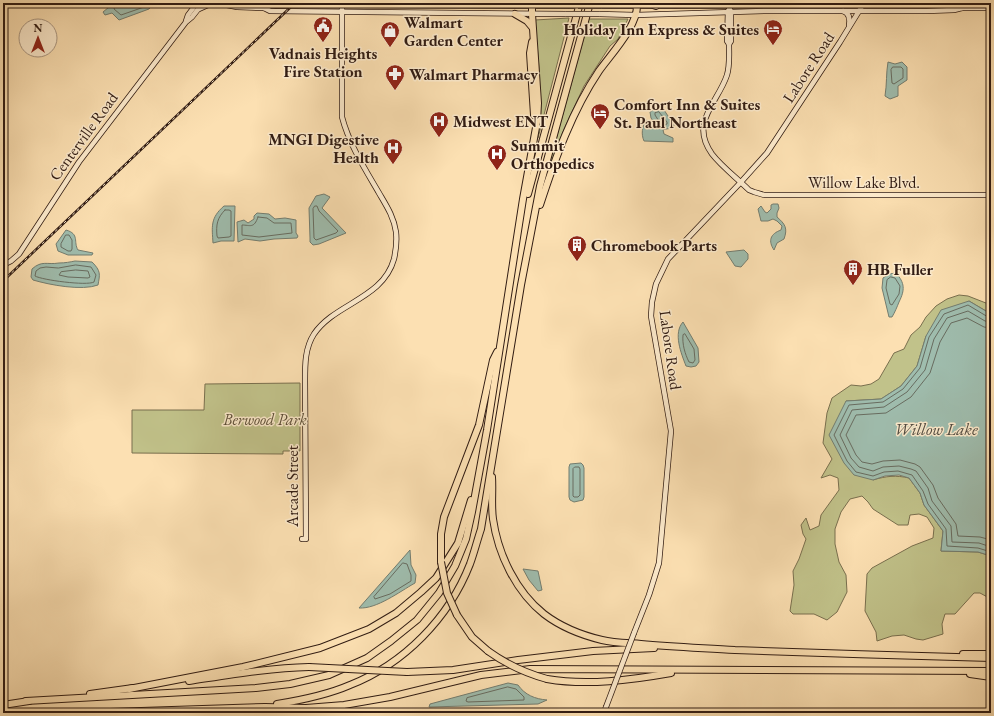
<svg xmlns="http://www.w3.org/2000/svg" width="994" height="716" font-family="'EB Garamond',serif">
	<rect width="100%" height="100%" fill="#fce0b2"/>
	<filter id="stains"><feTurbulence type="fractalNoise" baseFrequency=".005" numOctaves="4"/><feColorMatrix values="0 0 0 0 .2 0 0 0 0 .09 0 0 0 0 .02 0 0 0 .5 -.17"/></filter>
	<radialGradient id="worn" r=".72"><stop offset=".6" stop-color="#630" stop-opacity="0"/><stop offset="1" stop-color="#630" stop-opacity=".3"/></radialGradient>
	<g fill="#c1c28a" stroke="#796f4e">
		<polygon points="569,18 538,138 537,138 539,106 539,68 535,20"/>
		<polygon points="589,19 628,19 618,39 610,46 584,86 564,129 548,172 547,172"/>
		<path d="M959,295l9,1 23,9v9l-22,-13 -43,35 -9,30 -16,20 -20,13 -35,2 27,79c13,-4 23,-5 36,-2l11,15 4,12 19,26 -2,20 37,1 13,4v43l-11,-6h-6l-19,21h-10l-3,10 1,10 -20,6 -7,-1 -12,-4 -12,1 -15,5 -1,-9 -11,-21 2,-37 5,-6 40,-22 21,-8 1,-10 -7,-11 -8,-3 -9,1 -2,10h-10l-25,-16 -5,-7 -6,-6 -12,3 -9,13 -6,17v15l4,18 7,13 1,17 -10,20 -10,8 -13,-6h-21l-3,-3 4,-26 -1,-14 6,-12 7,-20 -3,-5 -2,-9 5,-7 4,12 9,-4 2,-11 18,-25 -1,-12 -8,-3 -9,3 11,-19 -9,-16 4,-30 5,-15 19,-13 10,1 10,-2 8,-5 15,-26 10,-4 7,-14 9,-8 6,-10 10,-11 11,-7z"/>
		<polygon points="300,383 300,451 283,451 283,454 132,453 132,410 204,410 205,384"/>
	</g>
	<g fill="#9fbdae" stroke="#737d70">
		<polygon points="114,3 154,3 149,9 119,20 112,13 105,15 103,12"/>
		<path d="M888,62l7,2 7,-2 5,5v13l-9,6v10l-8,3 -5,-3c2,-12 1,-23 3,-34z"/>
		<path d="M662,107l12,18 -1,3 -7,1 -3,1 1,4 9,4v4l-29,-1c-3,-7 -2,-14 2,-21l3,2v5l4,1 3,-3 -5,-7 -1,-6 5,-3z"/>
		<polygon points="324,194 330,197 322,208 346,233 319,244 313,245 310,242 310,238 309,208 316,196"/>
		<path d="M773,204h5l1,4 -2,5v4c8,7 11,11 7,22l-7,4 -3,7c-6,-9 -4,-16 7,-20l1,-4 -5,-5 -4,-2 -5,2h-7l-3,-12 3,-3 4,6 2,1 4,-4v-4z"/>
		<path d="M224,206h11l-1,35h-13l-8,2c-1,-16 -3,-25 11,-37z"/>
		<polygon points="257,213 269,214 275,219 285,218 296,220 296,233 298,236 297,238 274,239 260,241 245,239 238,242 237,222 244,220 248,223 254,219 254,216"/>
		<path d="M66,230c14,4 7,12 12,20l15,3 -1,2h-24l-10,-4 -2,-7z"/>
		<polygon points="744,250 748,254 748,259 741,267 735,266 726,252"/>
		<path d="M75,261l17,1c9,9 8,12 6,23 -16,6 -48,0 -65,-5l-2,-3 1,-8c10,-9 15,-4 27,-6 6,0 11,-1 16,-2z"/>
		<path d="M896,273c9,10 9,17 3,29 -2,5 -4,10 -7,15h-3l-7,-29 1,-10 6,-4z"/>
		<polygon points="969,301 991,314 991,556 978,552 941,551 943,531 924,505 920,493 909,478 899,475 885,476 873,480 854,475 844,463 829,435 846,401 881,399 901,386 917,366 926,336 941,310"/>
		<path d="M683,322l15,26 1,14 -3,4 -5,1 -5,-1c-5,-13 -13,-33 -3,-44z"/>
		<polygon points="581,463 583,465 584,468 584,497 583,500 574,502 570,500 569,497 569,467 570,464"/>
		<path d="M410,550l1,15 5,10 -1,8c-16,9 -38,26 -56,25z"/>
		<polygon points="523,569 538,571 542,590 538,591 529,580"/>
		<path d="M508,683l10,2c7,10 17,14 29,15l-9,4 -109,3 1,-3z"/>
	</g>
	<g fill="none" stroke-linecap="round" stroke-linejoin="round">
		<g stroke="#686c60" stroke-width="1">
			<polyline points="116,3 114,9 121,15 147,6 149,3"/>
			<polygon points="893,67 901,67 903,69 903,78 894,84 892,83 891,70"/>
			<polygon points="659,112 667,122 667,124 662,126 655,115 655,113"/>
			<polygon points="315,206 317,206 319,211 338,231 336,233 316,240 314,238 313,209"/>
			<path d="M225,210h4l2,1v25l-2,1 -11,1 -1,-2c-1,-11 0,-18 8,-26z"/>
			<path d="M258,217l9,1 7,5h17l1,10 -33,4 -17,-2v-10c8,0 12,4 16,-8z"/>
			<polygon points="66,235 69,235 72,240 72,249 71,251 68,251 61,247 61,244"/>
			<path d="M76,265l15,2 5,8 -2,7c-7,4 -52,-2 -59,-6l1,-5 4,-3 6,-1 12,1z"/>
			<polygon points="76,270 88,271 90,277 88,278 68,277 59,275 61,272"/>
			<polygon points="891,277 895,278 900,286 899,294 892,305 890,304 886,288 887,280"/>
			<polyline points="991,317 988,317 968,305 944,314 929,337 920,368 903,389 883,402 849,405 834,435 847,461 856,472 873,476 884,472 898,471 912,475 923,491 928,504 946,529 947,546 978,548 991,552"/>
			<polyline points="991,322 985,321 968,311 947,318 934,339 925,370 907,392 884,407 852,410 840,435 851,458 859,467 873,471 883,467 899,466 911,469 916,471 928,488 932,501 951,526 952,542 979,543 991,547"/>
			<polyline points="991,328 984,327 967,318 951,323 940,342 930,373 911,397 886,413 856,415 846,435 856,455 862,462 872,464 883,461 900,460 915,464 920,467 933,485 938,498 956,524 958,536 980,537 991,540"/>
			<path d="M685,334l9,15 1,11 -2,3 -4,-1c-4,-8 -7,-18 -6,-27z"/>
			<polygon points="575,467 579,467 580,469 580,495 578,497 574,497 573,496 573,469"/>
			<polygon points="403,563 407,564 411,575 411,581 390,594 375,599 374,597"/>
			<polygon points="508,687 516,689 524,697 524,700 468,702 466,701 467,698"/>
		</g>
		<g stroke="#311c13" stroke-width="6">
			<g id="secondary">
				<polyline points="217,3 237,7 264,8 270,11 566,14"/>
				<path d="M728,5l3,7v29l-2,3c0,11 1,21 -2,31 -9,28 -38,47 -15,79 10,13 25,24 37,36l5,2 10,3h227"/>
				<polyline points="601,6 915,5 954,6 962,8 991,8"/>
				<polyline points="264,8 270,6 293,5 578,6"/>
				<polyline points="199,9 208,5 219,5"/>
				<polyline points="728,11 727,41 729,44"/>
				<path d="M843,11c7,2 7,9 6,15"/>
				<polyline points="599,14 636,15 764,11 927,11 954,10 962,8"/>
				<polyline points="186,21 188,15 197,3"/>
				<polyline points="3,265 11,261 19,254 79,162 186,22 192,17 203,3"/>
				<path d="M302,539h4l-1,-158c0,-17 0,-33 9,-47 21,-31 69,-35 80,-75 2,-9 3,-18 2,-27 -2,-15 -10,-27 -17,-39 -14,-24 -30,-49 -37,-76v-112"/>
				<polyline points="634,633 649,595 659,563 671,431 651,316 652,302 656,284 668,259 741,182 767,153 840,42 864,3"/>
				<polyline points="604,713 606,707"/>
			</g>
		</g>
		<g stroke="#311c13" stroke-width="8">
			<g id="highway">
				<polyline points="647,3 656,6"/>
				<polyline points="515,14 527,21 532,27"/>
				<polyline points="532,42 530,53 534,115"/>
				<polyline points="528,194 580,3"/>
				<path d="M540,205c15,-46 32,-94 59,-134 12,-17 40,-46 38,-68"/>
				<path d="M492,477c1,14 -1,28 1,42 5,35 23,73 51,95 17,13 37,21 58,26 12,3 26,3 39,4 31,3 63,4 94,6 85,3 171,6 256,8"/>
				<polyline points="441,562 441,534 444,517 479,425 493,360 497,352"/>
				<polyline points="457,615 472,637 488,651"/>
				<polyline points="963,654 991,654"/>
				<polyline points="407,672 453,670 518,660 593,651 654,648"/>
				<polyline points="970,674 991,677"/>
				<path d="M547,679c40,7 84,1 124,-6"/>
				<path d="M189,681c40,-6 80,-13 120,-14"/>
				<polyline points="129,689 243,667 320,648 369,629 396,613 421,592 436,578 458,543 471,500"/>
				<polyline points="90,694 133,688"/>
				<polyline points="26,701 256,688 290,684 329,675 367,658 391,641 417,620 439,593 455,566 466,539 472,512 487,430 523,199 537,122 538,103 532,14 532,3"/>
				<path d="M277,704c25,-4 50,-9 73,-19 54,-21 99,-67 120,-121 4,-11 7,-23 11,-35l40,-244 19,-99 50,-183"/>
				<polyline points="3,705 29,701"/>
				<polyline points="80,713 265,707 306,708 344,705 390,697 481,675 530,669 991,671"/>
			</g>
		</g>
		<use href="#secondary" stroke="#fdebcd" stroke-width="4.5"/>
		<use href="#highway" stroke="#fce0b2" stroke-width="6"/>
		<g stroke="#311c13" stroke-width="2.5">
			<polyline id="rail" points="3,281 295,3"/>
		</g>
		<use href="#rail" stroke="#fdebcd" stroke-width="1" stroke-dasharray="3" stroke-linecap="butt"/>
		<g stroke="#311c13" stroke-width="6" stroke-linecap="butt">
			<g id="secondary-bridge">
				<polyline points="578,6 601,6"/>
				<polyline points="566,14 599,14"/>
				<polyline points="606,707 634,633"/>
			</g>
		</g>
		<g stroke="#311c13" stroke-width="8" stroke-linecap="butt">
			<g id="highway-bridge">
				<polyline points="441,562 447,593 457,615"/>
				<path d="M488,651c18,13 37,22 59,28"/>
				<polyline points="309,667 407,672"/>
			</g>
		</g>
		<use href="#secondary-bridge" stroke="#fdebcd" stroke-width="4.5"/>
		<use href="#highway-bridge" stroke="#fce0b2" stroke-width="6"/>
	</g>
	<defs>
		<g id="civic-pin" transform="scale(1)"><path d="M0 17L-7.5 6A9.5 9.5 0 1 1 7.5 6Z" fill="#8f2418" stroke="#fdebcd"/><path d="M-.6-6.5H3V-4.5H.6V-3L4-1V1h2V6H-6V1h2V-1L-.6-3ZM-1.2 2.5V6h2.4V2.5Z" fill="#fff"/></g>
		<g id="hotel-pin" transform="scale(1)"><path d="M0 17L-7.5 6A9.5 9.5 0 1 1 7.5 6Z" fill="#8f2418" stroke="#fdebcd"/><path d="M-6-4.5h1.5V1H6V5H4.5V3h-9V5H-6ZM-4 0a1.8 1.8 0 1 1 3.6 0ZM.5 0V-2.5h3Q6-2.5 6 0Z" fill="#fff"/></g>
		<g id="shop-pin" transform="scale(1)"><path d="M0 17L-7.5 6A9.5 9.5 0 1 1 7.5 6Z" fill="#8f2418" stroke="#fdebcd"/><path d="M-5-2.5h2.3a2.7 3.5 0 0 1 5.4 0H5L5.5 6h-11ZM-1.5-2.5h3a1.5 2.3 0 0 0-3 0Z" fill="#fff"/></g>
		<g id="pharmacy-pin" transform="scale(1)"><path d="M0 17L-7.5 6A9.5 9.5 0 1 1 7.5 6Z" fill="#8f2418" stroke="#fdebcd"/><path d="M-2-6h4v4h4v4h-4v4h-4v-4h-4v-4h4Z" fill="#fff"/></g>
		<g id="hospital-pin" transform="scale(1)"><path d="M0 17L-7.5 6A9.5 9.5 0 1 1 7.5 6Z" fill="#8f2418" stroke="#fdebcd"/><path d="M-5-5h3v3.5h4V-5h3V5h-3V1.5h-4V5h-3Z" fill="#fff"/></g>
		<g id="building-pin" transform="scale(1)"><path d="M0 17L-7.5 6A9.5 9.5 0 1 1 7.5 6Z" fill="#8f2418" stroke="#fdebcd"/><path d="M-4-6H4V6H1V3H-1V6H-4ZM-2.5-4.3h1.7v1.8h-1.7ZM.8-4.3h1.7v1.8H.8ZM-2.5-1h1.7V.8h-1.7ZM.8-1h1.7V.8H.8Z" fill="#fff"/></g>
	</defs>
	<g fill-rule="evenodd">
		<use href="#civic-pin" x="323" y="26"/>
		<use href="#hotel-pin" x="773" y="29"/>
		<use href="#shop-pin" x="390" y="31"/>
		<use href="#pharmacy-pin" x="395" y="74"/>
		<use href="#hotel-pin" x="600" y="113"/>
		<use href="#hospital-pin" x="439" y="121"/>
		<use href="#hospital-pin" x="393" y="148"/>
		<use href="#hospital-pin" x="497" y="154"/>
		<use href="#building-pin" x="577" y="245"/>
		<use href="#building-pin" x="853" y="269"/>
	</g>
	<g text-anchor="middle" stroke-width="3" stroke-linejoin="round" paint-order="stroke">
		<g font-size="16" font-weight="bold" fill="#311c13" stroke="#fdebcd" text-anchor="start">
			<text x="404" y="28">Walmart<tspan x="404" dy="18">Garden Center</tspan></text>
			<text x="759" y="35" text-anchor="end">Holiday Inn Express &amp; Suites</text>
			<text x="323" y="59" text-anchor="middle">Vadnais Heights<tspan x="323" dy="18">Fire Station</tspan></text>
			<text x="409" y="80">Walmart Pharmacy</text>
			<text x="614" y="110">Comfort Inn &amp; Suites<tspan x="614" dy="18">St. Paul Northeast</tspan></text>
			<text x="453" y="127">Midwest ENT</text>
			<text x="379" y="145" text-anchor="end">MNGI Digestive<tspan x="379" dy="18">Health</tspan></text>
			<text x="511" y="151">Summit<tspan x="511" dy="18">Orthopedics</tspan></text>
			<text x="591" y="251">Chromebook Parts</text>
			<text x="867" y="275">HB Fuller</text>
		</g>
		<g font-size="16" fill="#311c13" stroke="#fdebcd">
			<text transform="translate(808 67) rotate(-57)" y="6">Labore Road</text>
			<text transform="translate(83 136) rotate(-54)" y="6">Centerville Road</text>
			<text x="864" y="188">Willow Lake Blvd.</text>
			<text transform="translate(671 350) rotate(82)" y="6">Labore Road</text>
			<text transform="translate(292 486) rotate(-90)" y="6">Arcade Street</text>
		</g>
		<g font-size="16" font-style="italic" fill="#5c4e37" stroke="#fdebcd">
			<text x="265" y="425">Berwood Park</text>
		</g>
		<g font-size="17" font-style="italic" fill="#524c42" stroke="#fdebcd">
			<text x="936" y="435">Willow Lake</text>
		</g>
	</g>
	<rect width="994" height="716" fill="none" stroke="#fce0b2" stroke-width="16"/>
	<rect x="4" y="4" width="986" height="708" fill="none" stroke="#311c13" stroke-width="2"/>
	<rect x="8" y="8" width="978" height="700" fill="none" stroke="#311c13"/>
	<g transform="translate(38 38)"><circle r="19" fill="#fdebcd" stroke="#ab9883"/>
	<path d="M0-3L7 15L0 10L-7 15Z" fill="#8f2418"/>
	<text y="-6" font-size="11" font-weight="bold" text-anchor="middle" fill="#311c13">N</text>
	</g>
	<rect width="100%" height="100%" filter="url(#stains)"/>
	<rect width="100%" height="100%" fill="url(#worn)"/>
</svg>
